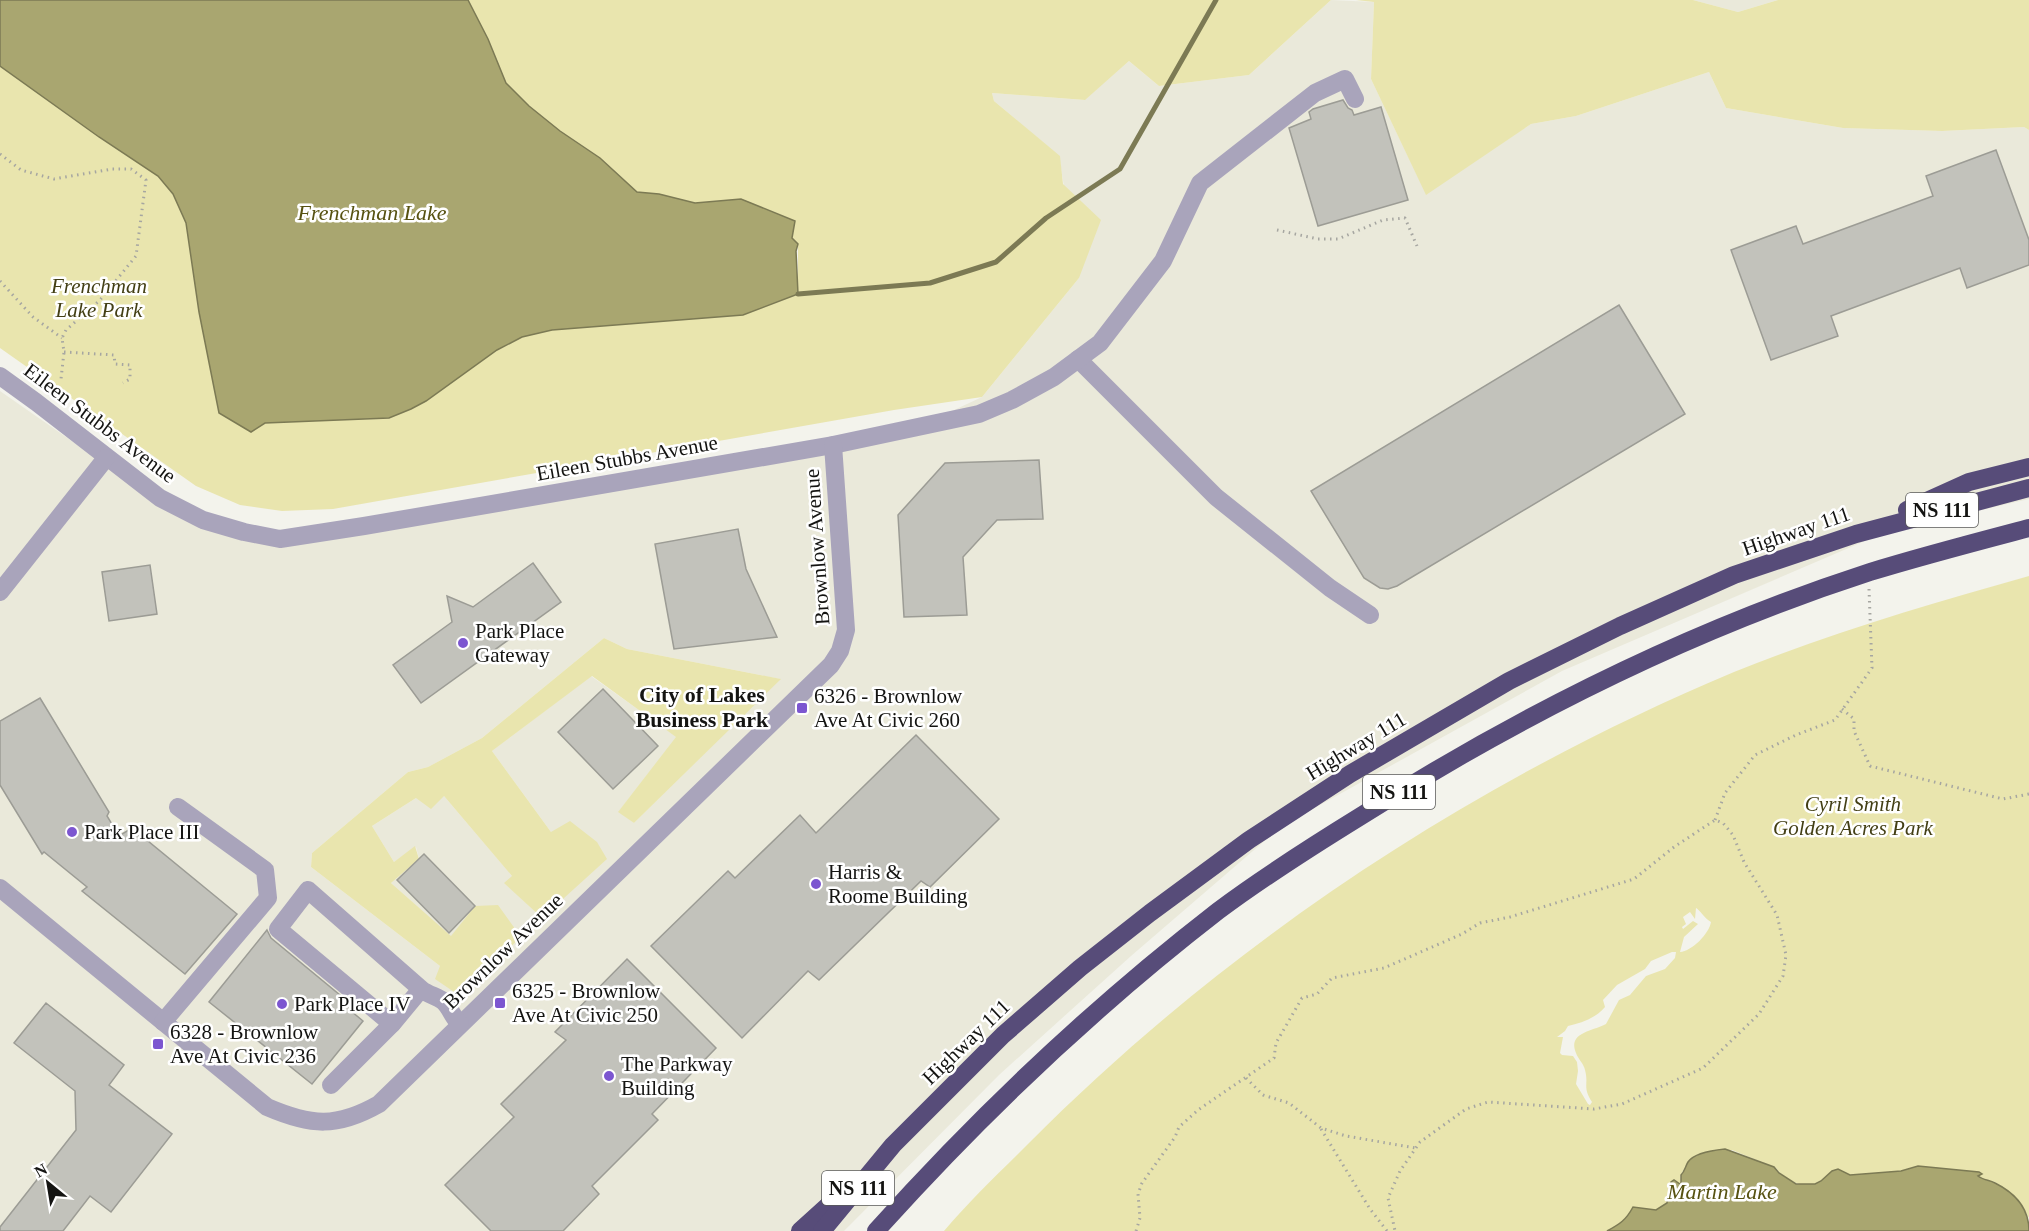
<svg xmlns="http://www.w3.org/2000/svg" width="2029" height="1231" font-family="'Times New Roman',serif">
	<rect width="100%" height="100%" fill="#f3f3ec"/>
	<g fill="#eae9da" fill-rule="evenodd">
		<path d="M1331,0l43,2 -3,77 55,115 105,-70 45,-8 133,-44 17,36 117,20 99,3 82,-4 5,3v369l-143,33 -324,139 -280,155 -151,130 -132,119 -155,156h-844v-840l145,101 131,52 616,-105 90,-42 97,-119 -20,-122 -65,-55 -2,-8 92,7 45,-39 30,25 90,-11zM604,638l23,11 153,30 -146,144 -15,-12 58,-74 -86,-61 -99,75 59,81 -9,86 -37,-35 8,-6 -69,-81 -28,2 -44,28 22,36 22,-15 3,12 -28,24 60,54 24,-31 46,31 -60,59 -21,-30 -129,-99 1,-14 96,-81 20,-5 54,-29z"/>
		<polygon points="1693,0 1778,0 1738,12"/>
	</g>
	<g fill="#e9e5ae" fill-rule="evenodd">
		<polygon points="468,0 1331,0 1249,75 1159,86 1129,61 1085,100 992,93 994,101 1060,156 1063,184 1101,220 1079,278 982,397 894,410 333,509 282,511 240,505 196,486 0,348 0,66 99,137 158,176 173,194 186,223 199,312 219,413 251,431 264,423 389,418 411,409 426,401 497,350 522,337 552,330 743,315 798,294 798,244 741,199 695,203 659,194 637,192 600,158 560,131 529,106 506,83 488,39"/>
		<polygon points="1356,0 1693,0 1738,12 1778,0 2029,0 2029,130 2024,127 1942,131 1843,128 1726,108 1709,72 1576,116 1531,124 1426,195 1371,79 1374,2"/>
		<path d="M2029,576v642l-8,-14 -13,-13 -13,-9 -15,-3 -2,-3 1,-4 -61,-6 -17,5 -51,4 -12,-6c-8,2 -9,6 -15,11 -15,12 -38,1 -47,-12l-44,-18 -44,12 -8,14 1,7 -12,13 -2,7 -11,7 -24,-1c-5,13 -13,16 -25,22h-663c26,-31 56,-59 85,-88 201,-202 443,-361 705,-471 96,-39 196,-68 295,-96zM1696,908c3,1 9,11 15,14 -2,12 -19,29 -31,30l4,-15 14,-13 -5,-3 -10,8 -1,-2 4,-3 -3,-7 7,-5 5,7zM1672,952h4l-1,6 -10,11 -19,7 -16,19 -11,5 -13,24c-12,7 -39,8 -30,29 2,6 8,11 9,17 4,15 -3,16 7,32l-2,3 -2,-1 -12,-20 2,-13 -1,-9 -4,-6 -11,-1 -2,-2 3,-16h-6l8,-6 3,-5c13,-3 28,-8 37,-19l-2,-7 14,-15 28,-16 6,-8z"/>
		<polygon points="604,638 627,649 781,679 634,823 618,812 676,737 592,676 492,751 551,832 570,821 597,842 607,859 542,918 504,883 512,876 444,796 431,809 416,798 372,826 394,862 415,846 419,859 391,883 451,936 475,906 498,905 521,937 460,996 435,979 440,966 311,867 312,853 408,772 428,767 482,738"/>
	</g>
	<g fill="#a9a670" stroke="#7c7a54" stroke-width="1.5">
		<polygon points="0,0 468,0 488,39 506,83 529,106 560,131 600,158 637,192 659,194 695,203 741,199 795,221 792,238 798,244 796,251 798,294 743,315 552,330 522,337 497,350 426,401 411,409 389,418 265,423 251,432 219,413 199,312 186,223 173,194 158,176 99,137 0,66"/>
		<path d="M1725,1149l49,18 5,6 17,11h19l6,-3 11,-10 6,-2 12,6 51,-4 17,-5 61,6 3,2 -4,2c5,4 11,4 17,7 20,10 34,26 34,48h-422c13,-7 19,-11 26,-24l23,3 11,-7 4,-21 3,-2 6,4 1,-1v-8c4,-4 4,-8 7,-13 6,-9 27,-12 37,-13z"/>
	</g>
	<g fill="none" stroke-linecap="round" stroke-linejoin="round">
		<polyline stroke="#7c7a54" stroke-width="5" points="798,294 930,283 996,262 1046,218 1120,169 1216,0"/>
	</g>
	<g fill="#c2c2bb" stroke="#9c9c95" stroke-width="1.5">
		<polygon points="1343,100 1348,108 1352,110 1354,115 1381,107 1408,200 1318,226 1289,128 1311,119 1309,112 1313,109"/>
		<polygon points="1996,150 2029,240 2029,265 1967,288 1960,268 1831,316 1838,336 1771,360 1731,250 1796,226 1803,244 1933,196 1926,176"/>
		<polygon points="1619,305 1685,414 1397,586 1388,589 1380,588 1364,578 1311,491"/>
		<polygon points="1039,460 1043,519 997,520 963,557 967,615 904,617 898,515 945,463"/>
		<polygon points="738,529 746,569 777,637 674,649 655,544"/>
		<polygon points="533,563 561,602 421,703 393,665 452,622 447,596 473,607"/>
		<polygon points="150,565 157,614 109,621 102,572"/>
		<polygon points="603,689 658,746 613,789 558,732"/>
		<polygon points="40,698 109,812 107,816 119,836 132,828 237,914 185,974 82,891 87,887 44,852 42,854 0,785 0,721"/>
		<polygon points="916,735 999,819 930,887 921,881 819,980 808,971 742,1038 651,946 728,871 735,878 800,815 816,833"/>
		<polygon points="424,854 475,906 449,933 397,880"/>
		<polygon points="267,930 271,938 352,1005 353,1008 351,1011 363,1021 312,1084 209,1002"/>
		<polygon points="627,959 716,1048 652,1114 658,1120 592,1186 599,1194 563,1231 491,1231 445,1185 514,1117 501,1104 566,1040 555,1032"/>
		<polygon points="46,1003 124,1065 109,1085 172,1134 111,1212 90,1196 63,1231 0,1231 0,1227 76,1130 75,1091 14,1043"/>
	</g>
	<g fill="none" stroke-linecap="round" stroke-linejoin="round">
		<g stroke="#a6a6a1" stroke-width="3" stroke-dasharray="1.5 4.5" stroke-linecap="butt">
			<polyline points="0,154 21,170 54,179 112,169 131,169 146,180 136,256 100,300 66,330 62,338 64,352 61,379"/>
			<polyline points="1277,230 1318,239 1338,239 1383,220 1405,218 1417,246"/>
			<polyline points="0,281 33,317 62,338"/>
			<polyline points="64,352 114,355 115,364 130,365 130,379 123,383"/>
			<polyline points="1842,709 1854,719 1854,731 1870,766 2003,799 2029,794"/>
			<polyline points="1715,820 1725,793 1755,755 1796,735 1835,720 1872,668 1869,589"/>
			<polyline points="1246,1078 1263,1095 1289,1103 1321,1128 1346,1136 1416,1148"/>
			<polyline points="1321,1129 1370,1209 1387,1231"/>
			<polyline points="1136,1231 1140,1218 1138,1194 1142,1183 1175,1137 1179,1127 1198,1110 1274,1058 1276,1043 1302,998 1317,994 1332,978 1384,968 1462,934 1480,923 1510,917 1634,879 1674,847 1715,820 1723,823 1733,835 1744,862 1777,915 1786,955 1783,976 1759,1014 1703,1068 1622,1104 1594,1109 1488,1102 1466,1109 1420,1142 1400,1171 1388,1198 1395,1231"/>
		</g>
		<g stroke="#a9a4bb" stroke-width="18">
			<polyline points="1078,359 1216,497 1330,588 1370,615"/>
			<polyline points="0,376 36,402 160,498 203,520 244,532 280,539 364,526 833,445 979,414 1012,400 1054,377 1100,343 1163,261 1200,183 1315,93 1345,79 1355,99"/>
			<polyline points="0,592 106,458"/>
			<path d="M0,888l267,219c44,19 70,21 112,-3l452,-439 9,-14 6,-21 -13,-185"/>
			<path d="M421,989l-29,35 -114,-95 30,-39 113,99c7,6 16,7 22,12 8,7 9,16 17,23"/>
			<polyline points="163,1022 268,898 265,870 178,807"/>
			<polyline points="331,1085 392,1024"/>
		</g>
		<g stroke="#574c79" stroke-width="18">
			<polyline points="1907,510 1969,482 2029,467"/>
			<polyline points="800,1231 842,1193"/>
			<polyline points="822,1231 893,1145 1003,1035 1080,968 1150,913 1249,840 1350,774 1509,681 1620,626 1734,575 1856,534 2029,488"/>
			<path d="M876,1231c104,-116 218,-224 342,-320 44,-33 96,-66 143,-95 158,-100 330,-186 509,-244 52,-16 106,-30 159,-44"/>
		</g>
	</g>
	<g fill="#7c56d0" stroke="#fff" stroke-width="2">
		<circle cx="463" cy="643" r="6"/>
		<rect x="796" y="702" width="12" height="12" rx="3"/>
		<circle cx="72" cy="832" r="6"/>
		<circle cx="816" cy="884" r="6"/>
		<rect x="494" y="997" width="12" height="12" rx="3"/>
		<circle cx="282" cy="1004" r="6"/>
		<rect x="152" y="1038" width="12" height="12" rx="3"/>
		<circle cx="609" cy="1076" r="6"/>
	</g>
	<g text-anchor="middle" stroke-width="5" stroke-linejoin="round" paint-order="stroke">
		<g fill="#fff" stroke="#5a5a59" stroke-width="1.5">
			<rect x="1906" y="493" width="72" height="34" rx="4.5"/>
			<rect x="1363" y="775" width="72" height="34" rx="4.5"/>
			<rect x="822" y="1171" width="72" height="34" rx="4.5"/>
		</g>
		<g font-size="20" font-weight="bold" fill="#141412">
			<text x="1942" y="517">NS 111</text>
			<text x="1399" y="799">NS 111</text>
			<text x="858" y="1195">NS 111</text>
		</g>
		<g font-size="21" font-style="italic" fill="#433f15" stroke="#fff">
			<text x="99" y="293">Frenchman<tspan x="99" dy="24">Lake Park</tspan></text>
			<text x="1853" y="811">Cyril Smith<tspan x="1853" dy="24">Golden Acres Park</tspan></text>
		</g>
		<g font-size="21" fill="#141412" stroke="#fff">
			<text transform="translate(100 423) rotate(37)" y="7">Eileen Stubbs Avenue</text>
			<text transform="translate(627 458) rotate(-10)" y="7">Eileen Stubbs Avenue</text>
			<text transform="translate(1796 531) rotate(-19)" y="7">Highway 111</text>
			<text transform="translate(817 547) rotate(-94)" y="7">Brownlow Avenue</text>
			<text transform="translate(1356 746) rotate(-31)" y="7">Highway 111</text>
			<text transform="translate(503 951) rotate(-44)" y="7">Brownlow Avenue</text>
			<text transform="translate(966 1042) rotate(-44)" y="7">Highway 111</text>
		</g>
		<g font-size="21" fill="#141412" stroke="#fff" text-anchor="start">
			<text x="475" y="638">Park Place<tspan x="475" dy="24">Gateway</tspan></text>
			<text x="814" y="703">6326 - Brownlow<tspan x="814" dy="24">Ave At Civic 260</tspan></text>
			<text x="84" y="839">Park Place III</text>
			<text x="828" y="879">Harris &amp;<tspan x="828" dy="24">Roome Building</tspan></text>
			<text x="512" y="998">6325 - Brownlow<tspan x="512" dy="24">Ave At Civic 250</tspan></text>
			<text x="294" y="1011">Park Place IV</text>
			<text x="170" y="1039">6328 - Brownlow<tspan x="170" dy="24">Ave At Civic 236</tspan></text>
			<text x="621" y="1071">The Parkway<tspan x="621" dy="24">Building</tspan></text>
		</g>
		<g font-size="22" font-style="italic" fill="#575211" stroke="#fff">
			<text x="372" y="220">Frenchman Lake</text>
			<text x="1722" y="1199">Martin Lake</text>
		</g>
		<g font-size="22" font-weight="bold" fill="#141412" stroke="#fff">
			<text x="702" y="702">City of Lakes<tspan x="702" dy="25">Business Park</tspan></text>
		</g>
	</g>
	<g transform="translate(48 1183) rotate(330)" stroke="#ffffff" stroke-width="4.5" paint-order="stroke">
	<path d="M0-4.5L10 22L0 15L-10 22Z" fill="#141412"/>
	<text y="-9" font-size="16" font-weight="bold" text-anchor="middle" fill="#141412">N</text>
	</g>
</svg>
